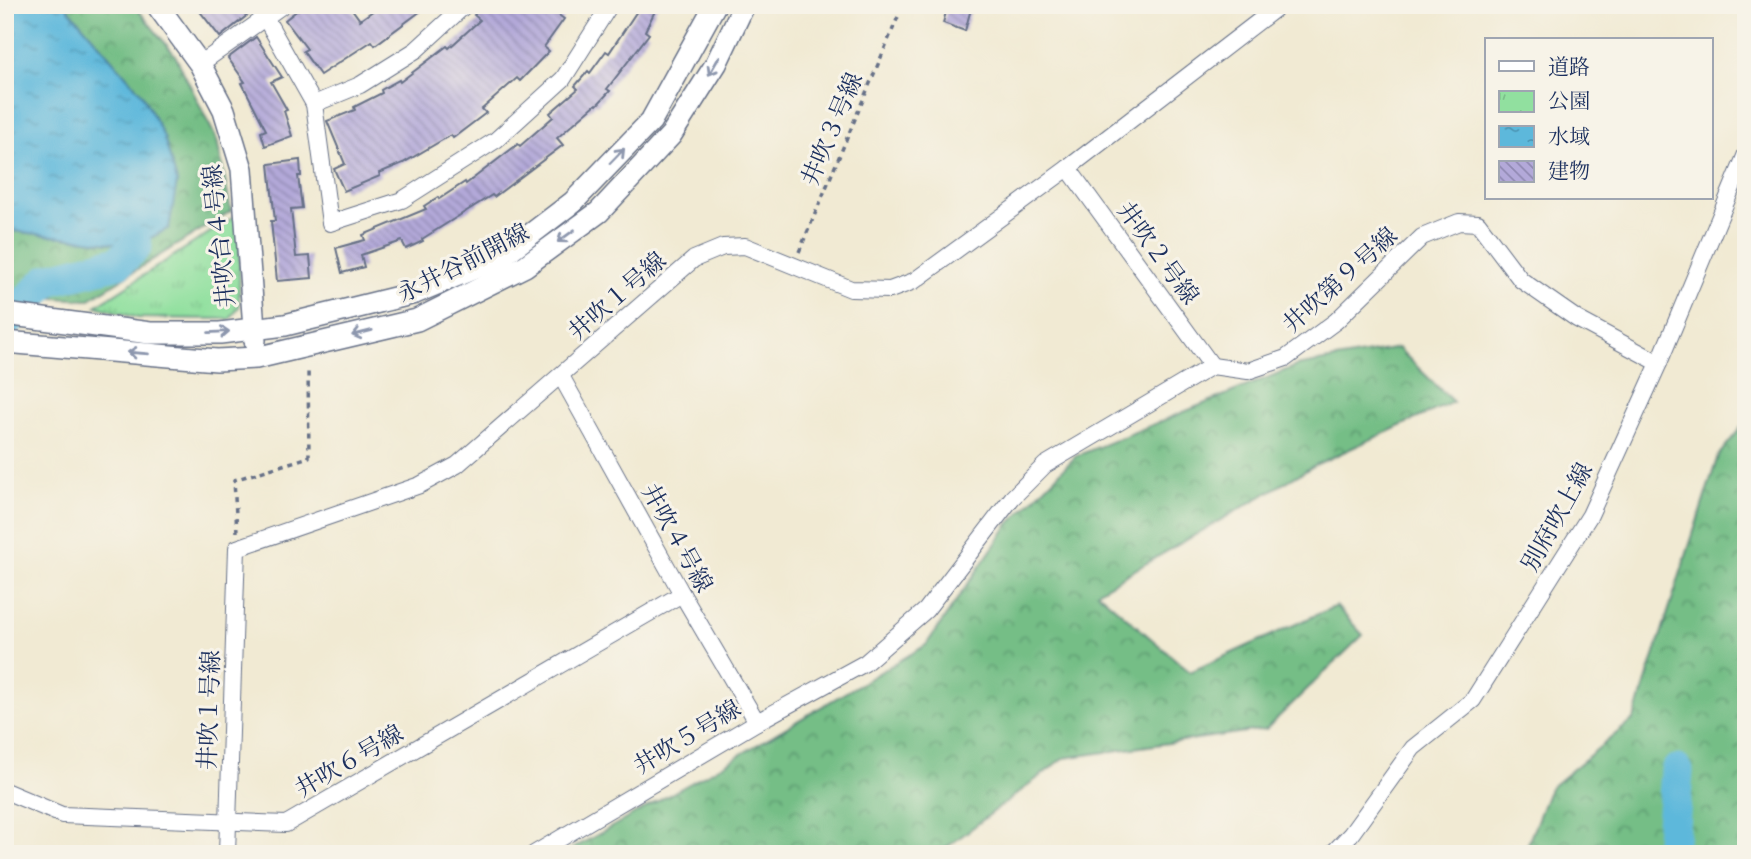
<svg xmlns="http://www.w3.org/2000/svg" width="1751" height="859" font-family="'IM FELL Great Primer','Noto Serif JP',serif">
	<defs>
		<pattern id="forest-crowns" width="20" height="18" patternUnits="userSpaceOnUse" patternTransform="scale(1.75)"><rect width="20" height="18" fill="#74be86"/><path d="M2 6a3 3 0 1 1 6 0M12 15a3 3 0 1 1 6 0" fill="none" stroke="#5e9b71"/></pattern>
		<pattern id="park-tufts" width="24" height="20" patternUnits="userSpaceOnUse" patternTransform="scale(1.75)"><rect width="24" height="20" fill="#91e09f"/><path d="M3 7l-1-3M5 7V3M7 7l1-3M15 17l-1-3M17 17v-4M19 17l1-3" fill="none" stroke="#7cc08b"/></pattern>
		<pattern id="water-ripples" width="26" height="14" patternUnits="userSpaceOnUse" patternTransform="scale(1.75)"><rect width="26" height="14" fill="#5db8db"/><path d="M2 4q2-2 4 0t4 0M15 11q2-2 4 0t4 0" fill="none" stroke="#4c96b5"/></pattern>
		<pattern id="building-back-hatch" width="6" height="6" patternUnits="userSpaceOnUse" patternTransform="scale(1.75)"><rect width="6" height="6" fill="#b3a9d9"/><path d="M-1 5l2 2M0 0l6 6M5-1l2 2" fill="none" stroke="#918ab3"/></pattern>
	</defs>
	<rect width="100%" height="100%" fill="#f7f3e8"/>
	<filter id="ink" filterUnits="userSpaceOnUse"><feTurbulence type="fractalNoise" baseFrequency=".0143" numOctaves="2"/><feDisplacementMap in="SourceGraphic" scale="14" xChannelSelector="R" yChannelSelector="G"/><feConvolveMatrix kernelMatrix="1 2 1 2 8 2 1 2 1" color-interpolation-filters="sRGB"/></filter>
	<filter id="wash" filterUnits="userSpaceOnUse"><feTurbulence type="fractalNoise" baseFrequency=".00686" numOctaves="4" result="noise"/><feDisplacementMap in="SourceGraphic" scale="28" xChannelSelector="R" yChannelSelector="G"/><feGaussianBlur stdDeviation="1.57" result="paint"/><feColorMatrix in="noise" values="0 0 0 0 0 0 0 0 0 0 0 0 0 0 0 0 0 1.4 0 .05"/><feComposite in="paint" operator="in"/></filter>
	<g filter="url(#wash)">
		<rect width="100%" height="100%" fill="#f1ead3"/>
		<g fill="url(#forest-crowns)" stroke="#487672" stroke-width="2">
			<polygon points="65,5 134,5 175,55 217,140 231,211 88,300 5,295 5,230 135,246 177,182 164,137 142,94"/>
			<polygon points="1398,348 1453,402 1317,464 1097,592 1190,672 1336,606 1363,635 1266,729 1064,758 938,854 563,854 721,766 926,645 1009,524 1076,456 1296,366"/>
			<polygon points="1746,421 1746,854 1524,854 1550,788 1634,719 1718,456"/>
		</g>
		<polygon fill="url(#park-tufts)" stroke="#56887e" stroke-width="2" points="240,213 239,307 230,319 138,318 96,306"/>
		<polygon fill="url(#water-ripples)" stroke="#3c749c" stroke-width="2" points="5,5 65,5 142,94 164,137 177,182 169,228 136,246 5,230"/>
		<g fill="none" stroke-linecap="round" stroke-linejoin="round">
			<g stroke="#5db8db" stroke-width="33">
				<polyline points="5,323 48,280 119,262 136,246"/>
				<polyline points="1671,854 1677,771"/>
			</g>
		</g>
		<g id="blocks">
			<g fill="url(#building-back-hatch)">
				<polygon points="195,5 241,5 249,14 220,37"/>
				<polygon points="304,5 349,5 360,20 381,5 429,5 375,45 372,41 320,75 303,51 307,49 285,20"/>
				<polygon points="483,5 545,5 564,19 544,47 549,51 520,81 517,78 482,109 486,113 453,138 451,135 403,163 379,173 380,176 344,191 334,169 345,164 327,121 355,110 354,107 382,93 381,90 399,80 400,82 447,46 449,48 480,20 474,15"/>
				<polygon points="641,5 658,5 645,31 649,34 607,89 610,91 597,105 596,104 557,138 563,145 494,197 492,195 422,239 423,241 406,249 402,241 361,255 364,267 342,273 336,248 365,240 363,235 426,209 424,206 438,197 439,199 465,182 466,184 518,144 520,146 553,117 550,113 578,89 575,86 588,71 590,73 606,51 609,53"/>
				<polygon points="948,5 972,5 965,31 943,23"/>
				<polygon points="256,37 282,77 271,82 287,110 284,111 292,136 265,146 261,132 266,130 242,83 245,82 228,58"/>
				<polygon points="300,160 301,176 298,176 302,208 291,209 296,257 310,256 312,278 277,281 271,221 275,221 269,164"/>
			</g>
		</g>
	</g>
	<g filter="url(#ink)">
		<use href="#blocks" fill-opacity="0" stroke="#667087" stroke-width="2"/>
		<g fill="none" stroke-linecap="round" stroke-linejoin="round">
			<g stroke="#667087" stroke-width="18">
				<g id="street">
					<polyline points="256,5 266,19 314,104 330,223 402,200 496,140 563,79 610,5"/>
					<polyline points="200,64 283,5"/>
					<polyline points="314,104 360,85 416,50 465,5"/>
					<polyline points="1068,168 1212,366"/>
					<polyline points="561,376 682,594 757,722"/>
					<polyline points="5,791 62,815 286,824 682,594"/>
					<polyline points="227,854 237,548 420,485 457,465 694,259 723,247 745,246 851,289 890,290 914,281 1068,168 1280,5"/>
					<polyline points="534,854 757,722 865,663 926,610 1012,498 1045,465 1212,366 1248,371 1286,358 1336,321 1422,237 1459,222 1478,223 1521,280 1577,319 1659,363"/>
					<polyline points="1332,854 1351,834 1413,748 1473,700 1590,515 1659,363 1746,154"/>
				</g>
			</g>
			<g stroke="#667087" stroke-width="24">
				<g id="secondary">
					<polyline points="157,5 200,64 224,110 242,169 255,341"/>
					<polyline points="5,314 150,333 220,333 285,325 415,293 501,257 573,202 651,121 715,5"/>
					<polyline points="5,342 217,360 256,358 417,320 525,266 599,212 671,135 716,64 744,5"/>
				</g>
			</g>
			<g stroke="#667087" stroke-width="3.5" stroke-dasharray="5 5" stroke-linecap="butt">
				<polyline points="799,252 903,5"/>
				<polyline points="237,532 234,480 309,457 308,368"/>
			</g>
			<use href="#street" stroke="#fff" stroke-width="16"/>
			<use href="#secondary" stroke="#fff" stroke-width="21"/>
		</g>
		<defs><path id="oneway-shaft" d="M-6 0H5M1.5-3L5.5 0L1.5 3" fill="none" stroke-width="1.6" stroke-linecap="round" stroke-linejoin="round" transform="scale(1.75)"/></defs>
		<g stroke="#8d97ae">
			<use href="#oneway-shaft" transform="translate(714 66) rotate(120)"/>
			<use href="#oneway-shaft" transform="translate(617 156) rotate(-46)"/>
			<use href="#oneway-shaft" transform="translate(566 236) rotate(144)"/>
			<use href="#oneway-shaft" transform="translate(219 332) rotate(-3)"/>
			<use href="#oneway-shaft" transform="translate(362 333) rotate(166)"/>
			<use href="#oneway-shaft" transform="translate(138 353) rotate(-175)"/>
		</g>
	</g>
	<g text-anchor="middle" stroke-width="6" stroke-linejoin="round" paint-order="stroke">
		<g font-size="24" fill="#1b2f5e" stroke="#f7f3e8">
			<text transform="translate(832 129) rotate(-67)" y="8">井吹３号線</text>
			<text transform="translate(219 236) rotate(-96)" y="8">井吹台４号線</text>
			<text transform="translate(1158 253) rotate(54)" y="8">井吹２号線</text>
			<text transform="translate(463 263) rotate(-27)" y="8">永井谷前開線</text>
			<text transform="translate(1340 280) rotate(-42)" y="8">井吹第９号線</text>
			<text transform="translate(617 296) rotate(-41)" y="8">井吹１号線</text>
			<text transform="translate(1557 517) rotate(-61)" y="8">別府吹上線</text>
			<text transform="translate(677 538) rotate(61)" y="8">井吹４号線</text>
			<text transform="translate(209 710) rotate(-88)" y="8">井吹１号線</text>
			<text transform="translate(687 737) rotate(-31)" y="8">井吹５号線</text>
			<text transform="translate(349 761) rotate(-30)" y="8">井吹６号線</text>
		</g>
	</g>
	<rect width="1751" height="859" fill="none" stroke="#f7f3e8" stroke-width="28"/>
	<rect x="1485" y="38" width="228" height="161" fill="#f7f3e8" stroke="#9fa5b1" stroke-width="2"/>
	<rect x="1499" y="61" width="35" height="10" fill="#ffffff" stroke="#9fa5b1" stroke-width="2"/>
	<text x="1548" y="74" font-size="21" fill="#1b2f5e">道路</text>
	<rect x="1499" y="91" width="35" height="21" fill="url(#park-tufts)" stroke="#9fa5b1" stroke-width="2"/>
	<text x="1548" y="108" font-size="21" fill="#1b2f5e">公園</text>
	<rect x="1499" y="126" width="35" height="21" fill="url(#water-ripples)" stroke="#9fa5b1" stroke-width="2"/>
	<text x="1548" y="144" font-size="21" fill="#1b2f5e">水域</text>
	<rect x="1499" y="161" width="35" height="21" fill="url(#building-back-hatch)" stroke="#9fa5b1" stroke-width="2"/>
	<text x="1548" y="178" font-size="21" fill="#1b2f5e">建物</text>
</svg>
